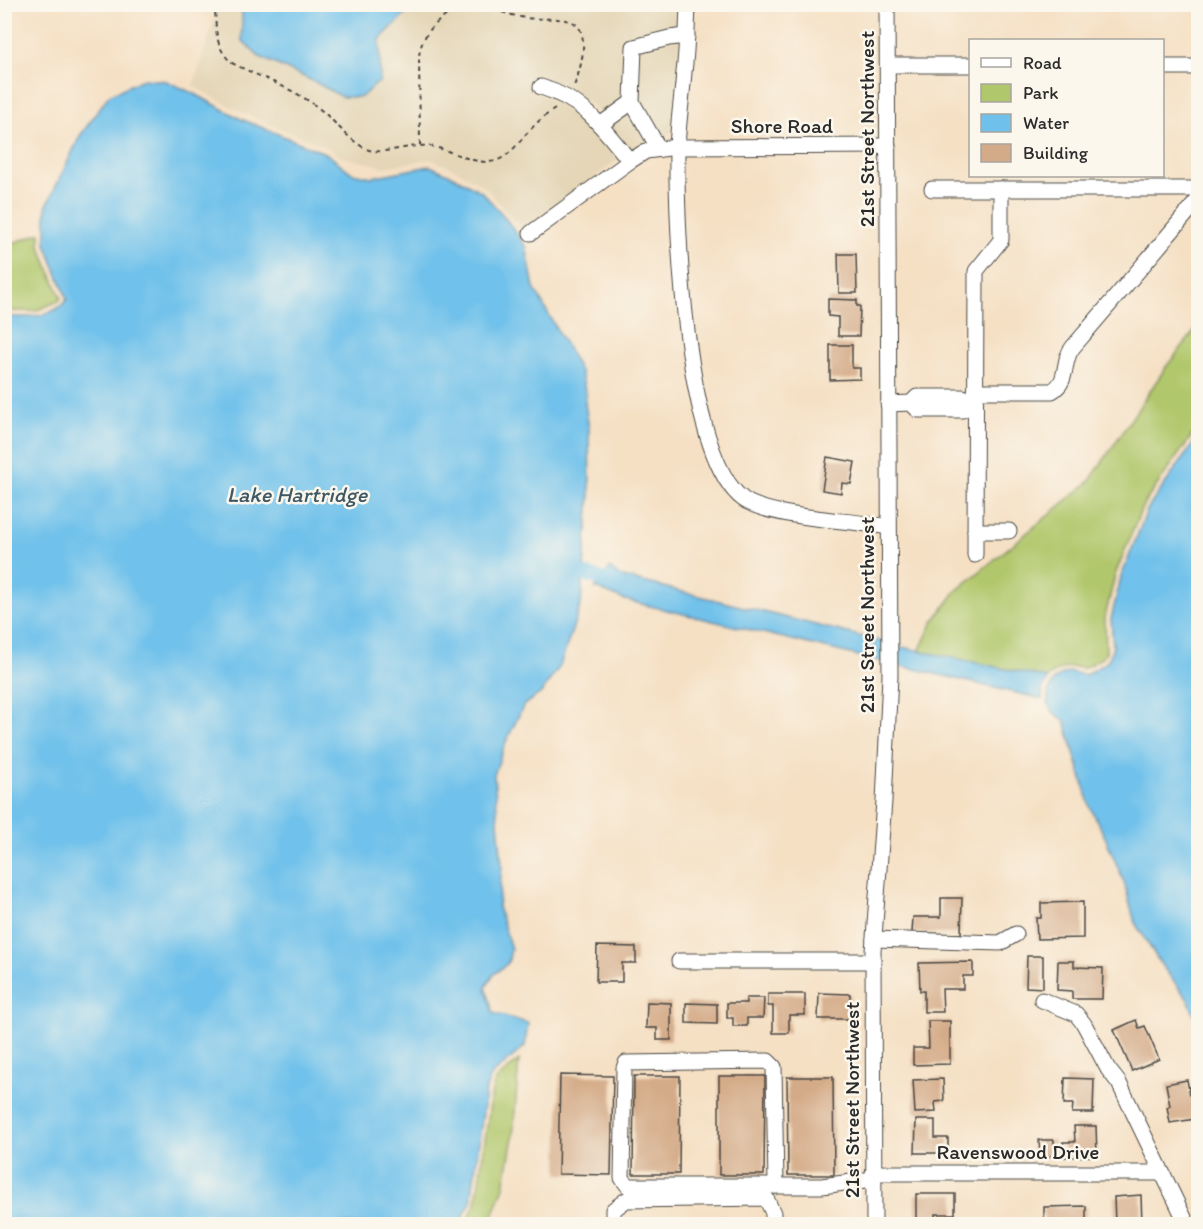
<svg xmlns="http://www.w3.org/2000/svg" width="1203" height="1229" font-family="Itim,sans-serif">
	<rect width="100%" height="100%" fill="#fbf7ec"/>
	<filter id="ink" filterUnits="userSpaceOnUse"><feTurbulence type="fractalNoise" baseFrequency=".0167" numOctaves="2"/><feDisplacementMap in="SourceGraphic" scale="12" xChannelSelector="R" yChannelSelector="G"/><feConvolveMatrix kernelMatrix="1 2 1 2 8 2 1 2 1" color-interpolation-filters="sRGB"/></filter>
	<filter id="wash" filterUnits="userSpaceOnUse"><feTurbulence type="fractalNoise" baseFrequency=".008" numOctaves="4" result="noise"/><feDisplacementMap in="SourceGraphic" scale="24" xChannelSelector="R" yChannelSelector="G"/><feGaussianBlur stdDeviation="1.35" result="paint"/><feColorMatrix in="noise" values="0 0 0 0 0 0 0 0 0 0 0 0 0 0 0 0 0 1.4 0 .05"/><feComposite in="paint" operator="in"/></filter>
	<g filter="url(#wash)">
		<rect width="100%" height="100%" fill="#f5e0c4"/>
		<polygon fill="#e4d6b7" points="219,5 246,5 242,10 315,82 342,97 380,82 380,39 415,5 681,5 679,62 672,132 659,142 645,144 631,151 594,107 584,99 561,85 536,78 533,92 557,100 585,118 619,159 522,230 486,188 457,170 430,159 385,167 340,156 329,148 243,113 193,86"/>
		<g fill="#b1c76c" stroke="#6e794c" stroke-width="1.5">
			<polygon points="40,233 40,246 61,298 59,301 35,311 5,311 5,246"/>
			<path d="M1198,327v100l-55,78 -28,70 -10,42 1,35 -3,5 -18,11c-17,-3 -25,0 -38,10l-128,-27 14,-29 23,-31 133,-109 77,-115z"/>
			<polygon points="519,1060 513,1137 504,1187 490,1224 465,1224 476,1203 492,1090 496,1080"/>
		</g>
		<g fill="#6fc1eb" stroke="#4d768b" stroke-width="1.5">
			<polygon points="246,4 415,4 415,5 380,39 380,81 361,97 342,97 315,82 258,56 242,40 242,9"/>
			<path d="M143,79l23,2 29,13 46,25 86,35 25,19 20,4 58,-11 25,11 27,15 20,22 24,32 8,42 47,85 5,22 -1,8 4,26 1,67 -9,108 -21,62 -19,27 -17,12 -19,39 -11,31 8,91 -4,41 13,42 -3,14 -15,12 -7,12 7,26 35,10 -3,23 -34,30 -5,13 -15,113 -12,22h-454v-907c20,0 49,2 62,-18l-21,-55v-37l34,-71 29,-41z"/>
			<polygon points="1198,437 1198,1025 1189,1001 1160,963 1135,923 1124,882 1105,837 1090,807 1065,721 1053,712 1048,703 1048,693 1054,680 1063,674 1070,672 1086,675 1107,662 1111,654 1113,646 1111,619 1121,577 1148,508"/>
			<polygon points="610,568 619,576 884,642 884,662 625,600 595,588"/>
			<polygon points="897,646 1048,678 1042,690 1042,699 897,665"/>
		</g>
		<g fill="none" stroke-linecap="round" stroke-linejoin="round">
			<polyline stroke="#6fc1eb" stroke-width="14" points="583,574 619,583"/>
		</g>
		<g id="blocks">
			<g fill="#d4ab88">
				<polygon points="838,254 856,254 857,293 839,293"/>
				<polygon points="828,299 857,300 857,306 860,306 859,336 838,336 838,317 828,316"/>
				<polygon points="830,345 852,345 852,368 860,368 860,379 830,380"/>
				<polygon points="827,457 855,462 851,484 842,483 841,493 822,490"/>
				<polygon points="941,898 962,898 961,934 912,933 913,917 941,917"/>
				<polygon points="1083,902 1083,938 1037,939 1036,918 1041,918 1041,903"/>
				<polygon points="597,946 636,947 636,963 622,963 622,982 596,982"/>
				<polygon points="1027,956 1043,956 1043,988 1026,987"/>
				<polygon points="1058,961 1074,961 1074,967 1103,968 1102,999 1072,999 1072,991 1057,990"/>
				<polygon points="973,962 973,976 963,976 963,989 942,989 943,1012 924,1012 924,991 920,991 919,963"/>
				<polygon points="819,993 850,994 850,1019 818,1019"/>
				<polygon points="768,994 805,994 805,1015 789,1015 789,1033 773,1033 773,1006 768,1006"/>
				<polygon points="746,998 764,998 763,1018 747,1018 747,1026 733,1026 733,1018 727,1018 727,1003 746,1003"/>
				<polygon points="647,1002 671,1003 671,1040 657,1040 657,1028 646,1028"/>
				<polygon points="686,1003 717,1004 717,1024 686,1023"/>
				<polygon points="1136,1020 1139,1028 1145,1026 1159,1059 1132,1071 1114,1030"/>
				<polygon points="928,1021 950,1021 950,1064 913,1065 913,1048 929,1048"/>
				<polygon points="560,1075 613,1076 611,1175 558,1174"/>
				<polygon points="634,1076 680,1076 679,1174 633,1174"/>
				<polygon points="719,1076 765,1076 764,1175 719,1175"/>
				<polygon points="787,1077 833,1077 834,1175 788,1175"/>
				<polygon points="1065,1078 1094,1079 1093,1113 1072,1113 1073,1104 1064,1104"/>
				<polygon points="943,1079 944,1101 935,1102 936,1112 915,1113 913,1080"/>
				<polygon points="1187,1080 1190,1095 1197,1094 1198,1110 1194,1111 1195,1119 1170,1123 1167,1107 1170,1106 1166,1084"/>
				<polygon points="916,1120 935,1120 935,1138 948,1138 948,1153 915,1153"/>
				<polygon points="1074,1126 1096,1126 1097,1156 1063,1157 1063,1142 1075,1142"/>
				<polygon points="1039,1140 1054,1140 1054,1156 1040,1157"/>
				<polygon points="916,1194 955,1194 955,1214 935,1214 935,1224 916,1224"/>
				<polygon points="1141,1195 1142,1224 1115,1224 1114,1197"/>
				<polygon points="1086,1206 1086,1224 1044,1224 1044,1207"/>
			</g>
		</g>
	</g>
	<g filter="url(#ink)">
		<use href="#blocks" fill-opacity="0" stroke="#494642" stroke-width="1.5"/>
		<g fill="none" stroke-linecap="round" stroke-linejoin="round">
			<g stroke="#494642" stroke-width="17">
				<g id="minor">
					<path d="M688,4c-1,23 -1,46 -4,68 -2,26 -6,52 -7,77 -1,73 7,306 66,350 25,19 110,21 145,28"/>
					<polyline points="888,65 970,65"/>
					<polyline points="1162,67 1198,67"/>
					<path d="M541,87c45,14 60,39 89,74"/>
					<polyline points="600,125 632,102"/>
					<polyline points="659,149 632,102 634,47 669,38 687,36"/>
					<polyline points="932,189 1001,189 1001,240 976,271 975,555"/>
					<polyline points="1001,189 1198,189"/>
					<polyline points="531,233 630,161 646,151 677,147 888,146"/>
					<path d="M975,391h77c18,-10 9,-30 21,-44 42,-49 84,-98 125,-147"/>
					<polyline points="911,403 918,410 963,410 969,404 974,404"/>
					<polyline points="888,404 911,403 917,397 963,397 969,404"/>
					<polyline points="975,531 1009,531"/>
					<polyline points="874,939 1000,943 1016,934"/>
					<polyline points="679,961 873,961"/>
					<polyline points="1042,1000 1076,1014 1084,1024 1108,1069 1119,1083 1187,1224"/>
					<polygon points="768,1061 774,1067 776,1186 628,1186 622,1178 624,1068 626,1063"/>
					<polyline points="873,1173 1162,1173"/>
					<polyline points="776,1186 822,1186 873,1179"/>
					<polyline points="613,1224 613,1210 626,1200 766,1198 773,1213 773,1224"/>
					<polyline points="874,1224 873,951 884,801 890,676 887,4"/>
				</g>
			</g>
			<g stroke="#494642" stroke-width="2" stroke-dasharray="4.5 4.5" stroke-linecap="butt">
				<path d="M215,4c1,24 -1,43 17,59 27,14 56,23 81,41 20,13 33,36 56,46 16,5 40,-6 59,-4 23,2 52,25 74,12 12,-7 19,-19 29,-29 7,-8 15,-14 24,-20"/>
				<path d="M420,145l-1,-89c2,-15 8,-25 20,-35 7,-5 15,-13 23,-14 21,-4 44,8 64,11 13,2 40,-2 50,6 14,13 4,48 -2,62"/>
			</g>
			<use href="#minor" stroke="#fff" stroke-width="15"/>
		</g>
	</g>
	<g text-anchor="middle" stroke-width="5" stroke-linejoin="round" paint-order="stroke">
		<g font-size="21" fill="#2b2b2b" stroke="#fbf7ec">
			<text x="782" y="133">Shore Road</text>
			<text transform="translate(867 129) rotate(-90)" y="7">21st Street Northwest</text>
			<text transform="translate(867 615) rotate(-90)" y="7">21st Street Northwest</text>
			<text transform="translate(852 1100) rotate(-90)" y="7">21st Street Northwest</text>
			<text x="1018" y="1159">Ravenswood Drive</text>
		</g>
		<g font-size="22" font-style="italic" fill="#3f5865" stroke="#fbf7ec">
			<text x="297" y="502">Lake Hartridge</text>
		</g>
	</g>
	<rect width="1203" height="1229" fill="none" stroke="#fbf7ec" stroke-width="24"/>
	<rect x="969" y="39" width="195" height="138" fill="#fbf7ec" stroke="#a8a59f" stroke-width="1.5"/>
	<rect x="981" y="58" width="30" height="9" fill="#ffffff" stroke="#a8a59f" stroke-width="1.5"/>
	<text x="1023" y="69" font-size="18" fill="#2b2b2b">Road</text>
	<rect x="981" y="84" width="30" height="18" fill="#b1c76c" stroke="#a8a59f" stroke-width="1.5"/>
	<text x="1023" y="99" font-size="18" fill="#2b2b2b">Park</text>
	<rect x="981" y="114" width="30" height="18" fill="#6fc1eb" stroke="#a8a59f" stroke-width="1.5"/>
	<text x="1023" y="129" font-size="18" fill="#2b2b2b">Water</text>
	<rect x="981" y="144" width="30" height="18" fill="#d4ab88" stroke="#a8a59f" stroke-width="1.5"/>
	<text x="1023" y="159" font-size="18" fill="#2b2b2b">Building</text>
</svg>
